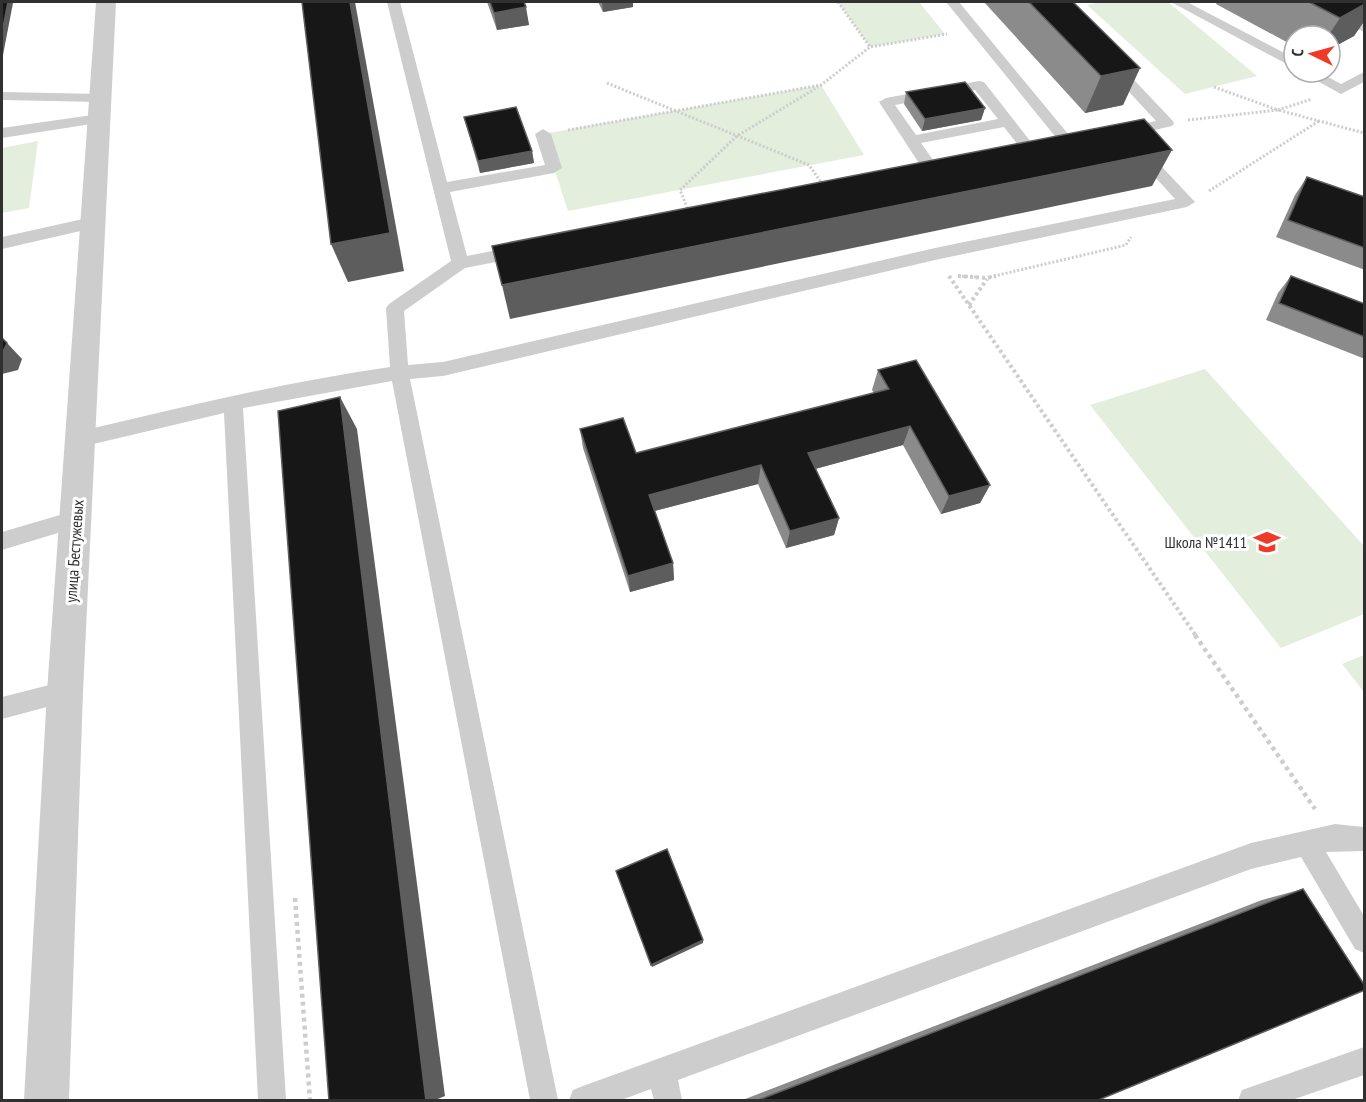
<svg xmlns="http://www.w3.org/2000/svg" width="1366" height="1102" font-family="'PT Sans Narrow',sans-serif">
	<rect width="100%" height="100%" fill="#fff"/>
	<g fill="#e3eedd">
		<polygon points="838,2 919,2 945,34 870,47"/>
		<polygon points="1101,2 1168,2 1257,76 1185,94 1087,5"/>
		<polygon points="821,85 864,155 568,211 543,134"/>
		<polygon points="38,141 29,208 2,213 2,148"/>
		<polygon points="1205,369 1364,546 1364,614 1281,648 1090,405"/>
		<polygon points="1364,655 1364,692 1342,664"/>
	</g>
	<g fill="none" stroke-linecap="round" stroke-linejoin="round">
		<g stroke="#cdcdcd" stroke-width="3" stroke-dasharray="2 2" stroke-linecap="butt">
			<polyline points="838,2 870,47"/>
			<polyline points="607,83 809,165 823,185"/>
			<polyline points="1214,87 1278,110 1312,99"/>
			<polyline points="1188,120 1278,110 1364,133"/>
			<polyline points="568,130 821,85 870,47 947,34"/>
			<polyline points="1209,191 1319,121"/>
			<polyline points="689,212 680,190 737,136 818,87"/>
			<polyline points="958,276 976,277"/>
			<polyline points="990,277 1126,245 1131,237"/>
		</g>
		<g stroke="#cdcdcd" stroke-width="4" stroke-dasharray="3 3" stroke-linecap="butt">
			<polyline points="949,276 1196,636"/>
			<polyline points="958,276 987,278 996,276"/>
			<polyline points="969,305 987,279"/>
		</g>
		<g stroke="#cdcdcd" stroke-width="4.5" stroke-dasharray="4 4" stroke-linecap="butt">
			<polyline points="1195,635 1315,809"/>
			<polyline points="295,898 310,1100"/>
		</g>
		<g fill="#cdcdcd" fill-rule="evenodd">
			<path d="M387,2h13l47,180 98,-17 -10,-31 8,-5 8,5 11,34 -8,5 -104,19 17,64 55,-11 8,6 -8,6 -57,11 -61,43 4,54 35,-3 492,-114 240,-49 -39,-43 -3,-3 8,-5 5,2 49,52 -8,5 -252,53 -492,116 -33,3 148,721h-28l-138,-719 -149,27 43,692h-28l-34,-687 -143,34 -7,-3 -3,-5 3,-5 7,-3c102,-24 204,-49 309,-64l-4,-59 3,-4 62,-43z"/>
			<polygon points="946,2 959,2 1073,140 1076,143 1073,146 1063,146"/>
			<polygon points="1171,2 1187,2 1294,58 1294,68"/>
			<polygon points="1306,2 1322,2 1364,23 1364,32"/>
			<polygon points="1112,61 1117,62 1172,120 1174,123 1172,126 1123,137 1118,135 1115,132 1118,129 1156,121 1107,68 1105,65"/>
			<polygon points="1301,72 1319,72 1341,84 1364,72 1364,82 1341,94"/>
			<path d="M979,81l5,1 54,69 -3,3h-10l-21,-27 -83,16 19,27 -8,5 -6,-1 -47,-72 7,-4zM975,90l23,29 -82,16 -21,-30z"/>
			<polygon points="2,92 100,94 107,98 100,102 2,100"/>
			<polygon points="99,114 106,119 104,122 2,138 2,128"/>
			<polygon points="92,217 98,219 100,223 98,227 2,249 2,237"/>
			<polygon points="77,510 84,513 87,519 84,525 2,550 2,532"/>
			<polygon points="65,681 73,684 77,692 73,700 2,719 2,697"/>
			<polygon points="1335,824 1364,827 1364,851 1326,852 1364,916 1364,953 1355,949 1301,857 1251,869 678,1080 682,1100 654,1100 651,1089 621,1100 569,1100 573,1090 583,1086 1251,843"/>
			<polygon points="1364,1047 1364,1075 1292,1100 1238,1100 1242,1090"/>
		</g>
		<polygon fill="#cdcdcd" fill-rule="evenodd" points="96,2 116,2 83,692 69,1100 24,1100 47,692"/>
	</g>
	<g fill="#8b8b8b">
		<polygon points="487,2 524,2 529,25 497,30"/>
		<polygon points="598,2 633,2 633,7 603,12"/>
		<polygon points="984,2 1073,2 1140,68 1123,105 1085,113"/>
		<polygon points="1217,2 1365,2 1365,20 1354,36 1330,49 1330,36 1294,36 1294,46 1216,4"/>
		<polygon points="906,92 985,108 981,120 922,131 904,104"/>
		<polygon points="464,117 532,151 534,163 480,173"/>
		<polygon points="1307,177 1365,197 1365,270 1276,237 1295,195"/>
		<polygon points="1291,276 1365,304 1365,359 1266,320 1278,293"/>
		<polygon points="878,370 990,485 980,503 941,514 903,445 815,469 839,518 834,535 786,548 758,484 655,511 673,563 674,580 630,592 583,448 580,429 636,453 874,393 872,390"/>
		<polygon points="1303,889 1096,1101 740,1101 1262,900"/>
	</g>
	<g fill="#5d5d5d">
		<polygon points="8,2 12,2 13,3 2,60 2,33"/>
		<polygon points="350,2 355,2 404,271 348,282 331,244"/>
		<polygon points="602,2 633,2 633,7 603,12"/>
		<polygon points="1365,4 1365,20 1354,36 1330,49 1330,36 1328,36 1340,18"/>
		<polygon points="526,7 529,25 497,30 494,13"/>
		<polygon points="1140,68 1123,105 1085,113 1101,76"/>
		<polygon points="985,108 981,120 922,131 925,119"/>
		<polygon points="1172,150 1152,186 510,319 502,285"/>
		<polygon points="532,151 534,163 480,173 478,161"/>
		<polygon points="7,343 22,359 18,370 2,374 2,355"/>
		<polygon points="340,397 357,429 445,1096 433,1101 426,1101"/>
		<polygon points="910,426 903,445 804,472 808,453"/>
		<polygon points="761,465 758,484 650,512 649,495"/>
		<polygon points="990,485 980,503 941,514 949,496"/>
		<polygon points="839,518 834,535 786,548 790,531"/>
		<polygon points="673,563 674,580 630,592 628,576"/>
		<polygon points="703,940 703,943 652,967 651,965"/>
	</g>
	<g fill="#171717" stroke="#5d5d5d" stroke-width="1.5">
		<polygon points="2,2 8,2 2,33"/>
		<polygon points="302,2 350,2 390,233 331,244"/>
		<polygon points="490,2 524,2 526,7 494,13"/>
		<polygon points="1029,2 1073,2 1140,68 1101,76"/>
		<polygon points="1309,2 1365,2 1365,4 1340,18"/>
		<polygon points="965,82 985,108 925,119 906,92"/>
		<polygon points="516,107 532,151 478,161 464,117"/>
		<polygon points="1144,119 1172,150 502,285 492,246"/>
		<polygon points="1307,177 1365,197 1365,248 1288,220"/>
		<polygon points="1291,276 1365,304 1365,337 1279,303"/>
		<polygon points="2,338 7,343 2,354 2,355"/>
		<polygon points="916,360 990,485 949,496 910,426 808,453 839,518 790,531 761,465 649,495 673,563 628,576 580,429 623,418 636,453 889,389 878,370"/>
		<polygon points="340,397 426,1101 329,1101 278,411"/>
		<polygon points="667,849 703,940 651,965 616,871"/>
		<polygon points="1303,889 1365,986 1365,990 1096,1101 756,1101"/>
	</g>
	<defs>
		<g id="school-bare" transform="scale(2.07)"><path d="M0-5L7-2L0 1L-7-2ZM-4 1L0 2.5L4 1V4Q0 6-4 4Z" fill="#f03a28" stroke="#fff" stroke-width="2.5" paint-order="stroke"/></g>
	</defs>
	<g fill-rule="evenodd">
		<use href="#school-bare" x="1267" y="542"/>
	</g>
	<g text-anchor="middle" stroke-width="6" stroke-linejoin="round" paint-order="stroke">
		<g font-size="16" fill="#303030" stroke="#fff" text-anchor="end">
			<text x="1247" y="548">Школа №1411</text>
		</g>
		<g font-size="16" fill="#303030" stroke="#fff">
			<text transform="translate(74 551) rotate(-86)" y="6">улица Бестужевых</text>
		</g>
	</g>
	<rect width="1366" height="1102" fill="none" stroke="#303030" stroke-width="6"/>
	<g transform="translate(1312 54) rotate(275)"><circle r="28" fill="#ffffff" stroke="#acacac" stroke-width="1.5"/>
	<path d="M0-4.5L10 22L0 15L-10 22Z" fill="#f03a28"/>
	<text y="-9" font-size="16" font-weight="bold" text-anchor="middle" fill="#303030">С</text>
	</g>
</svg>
